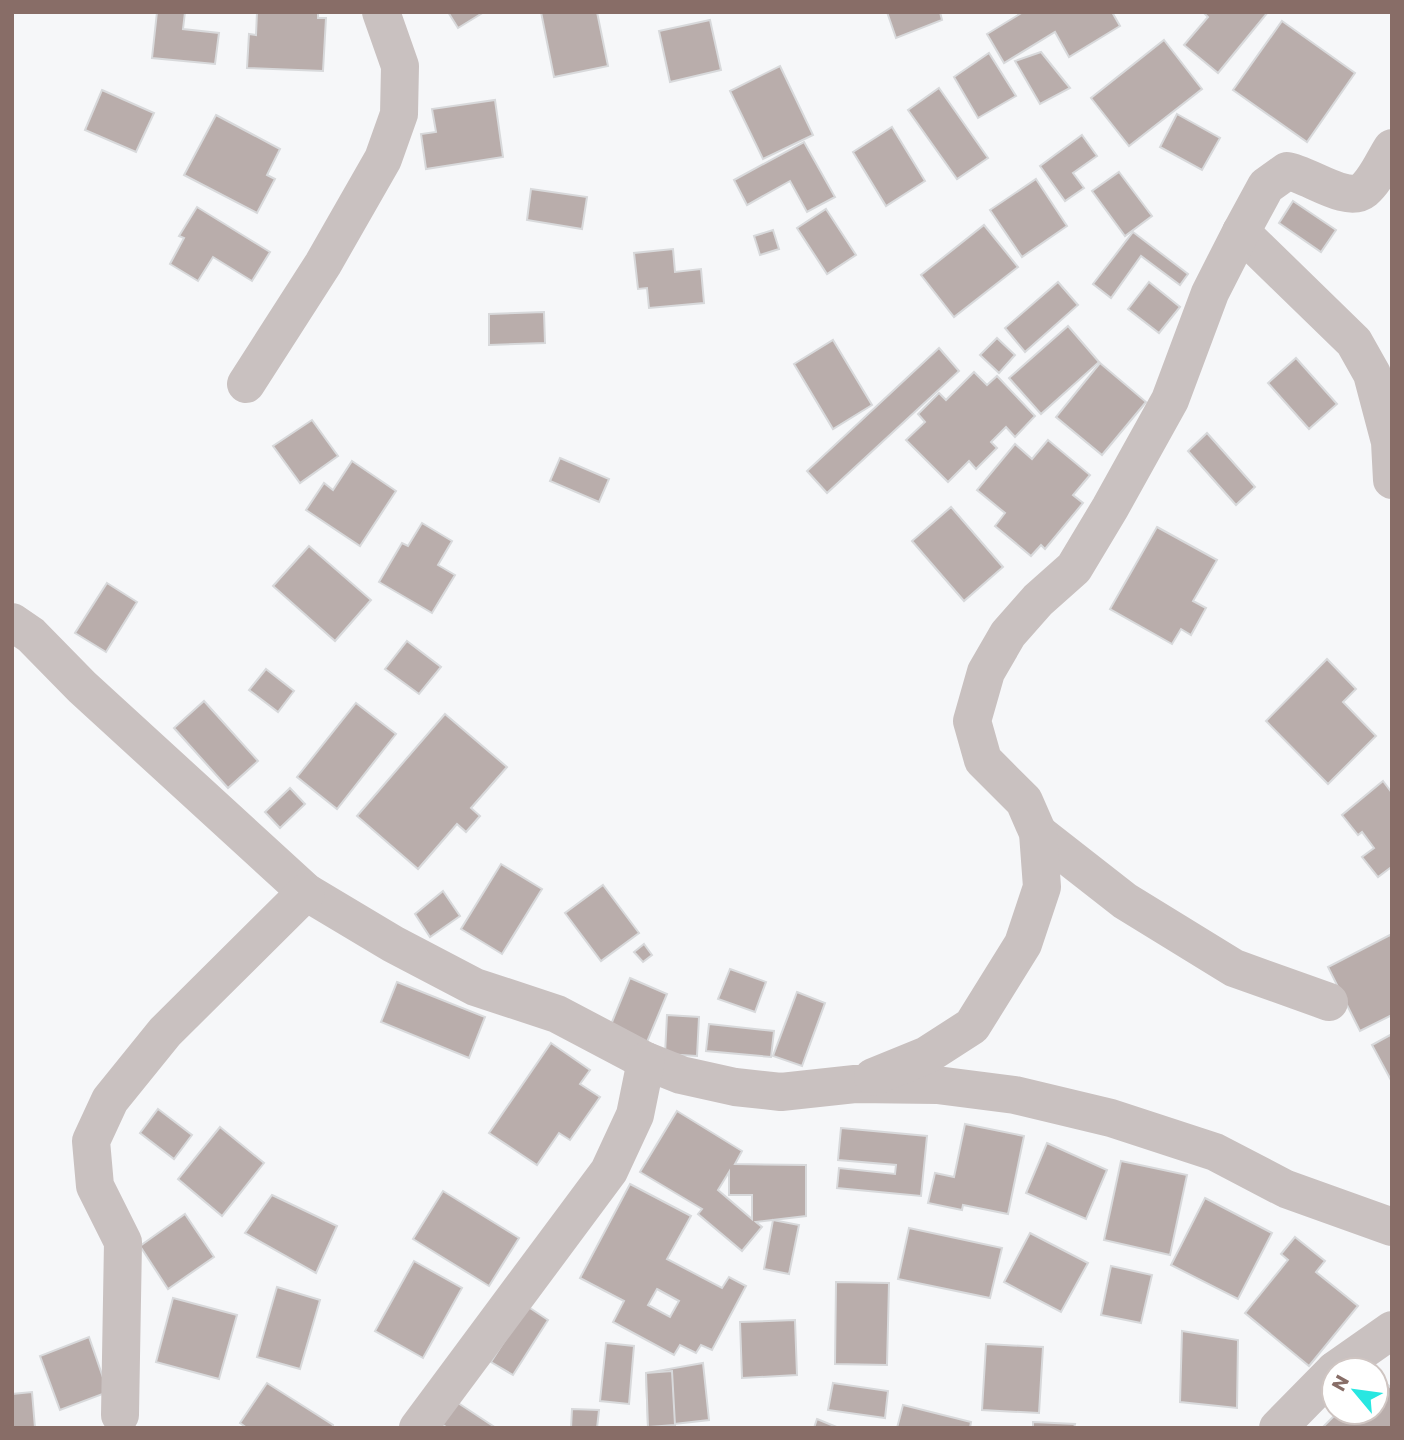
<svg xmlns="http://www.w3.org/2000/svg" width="1404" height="1440" font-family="Poppins,sans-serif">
	<rect width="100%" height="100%" fill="#f6f7f9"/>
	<g fill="#b9adab" stroke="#d8d9db" stroke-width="2" fill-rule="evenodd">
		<polygon points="157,12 185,12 183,29 219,33 215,64 152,58"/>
		<polygon points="257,12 318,12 318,18 326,18 323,71 247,68 249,34 256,35"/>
		<polygon points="448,12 484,12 458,28"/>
		<polygon points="541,12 597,12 608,66 554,77"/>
		<polygon points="887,12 940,12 942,20 896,38"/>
		<polygon points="1023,12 1112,12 1120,26 1069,57 1055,32 1004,63 987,34"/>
		<polygon points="1203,12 1268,12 1218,73 1184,45 1208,17"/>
		<polygon points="710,20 721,70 670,82 659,31"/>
		<polygon points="1282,21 1355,73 1307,142 1233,90"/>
		<polygon points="1164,40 1202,89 1129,146 1091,98"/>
		<polygon points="1041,52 1070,88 1040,104 1015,61"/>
		<polygon points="989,53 1016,96 978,118 954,77"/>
		<polygon points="780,66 813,135 763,159 730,91"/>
		<polygon points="939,88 988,158 957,179 908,110"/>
		<polygon points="102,90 154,113 136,152 85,130"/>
		<polygon points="495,100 503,157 426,169 421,134 436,132 432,109"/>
		<polygon points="1177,114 1220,138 1202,170 1160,147"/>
		<polygon points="216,115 280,149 267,175 275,179 257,213 184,175"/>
		<polygon points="892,127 925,181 886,206 853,152"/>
		<polygon points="1082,135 1097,156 1073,173 1084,188 1065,201 1040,166"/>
		<polygon points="804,142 835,197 807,212 790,181 747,205 734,180"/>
		<polygon points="1119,172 1152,216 1125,236 1092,191"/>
		<polygon points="1036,179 1067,226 1022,257 990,210"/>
		<polygon points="531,189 587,197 582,229 527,220"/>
		<polygon points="1293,201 1336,230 1321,252 1279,223"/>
		<polygon points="197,207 270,252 252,281 213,257 198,281 170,264 184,238 179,236"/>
		<polygon points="826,209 856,255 827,274 797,228"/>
		<polygon points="984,225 1018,267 954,317 921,275"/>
		<polygon points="773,230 779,249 760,255 754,236"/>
		<polygon points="1133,232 1188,274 1180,285 1141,256 1111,298 1093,284"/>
		<polygon points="673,249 675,272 701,269 704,303 649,308 647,288 638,289 634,253"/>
		<polygon points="1058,282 1078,305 1025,352 1005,328"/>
		<polygon points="1149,282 1180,307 1159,333 1128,309"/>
		<polygon points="544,312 545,343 489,345 489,314"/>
		<polygon points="1068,326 1099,362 1041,414 1009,378"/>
		<polygon points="997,338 1015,355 999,373 980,355"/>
		<polygon points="833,340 872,405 833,429 794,364"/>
		<polygon points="939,348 959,371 827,493 807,471"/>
		<polygon points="1296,358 1337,404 1309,429 1268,383"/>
		<polygon points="1100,363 1146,402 1102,455 1056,417"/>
		<polygon points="974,372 987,385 997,376 1035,416 1015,437 1006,427 991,442 997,448 976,469 969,461 948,482 906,440 925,422 918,414 939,393 946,400"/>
		<polygon points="312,420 338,456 300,483 273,446"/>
		<polygon points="1207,433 1255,487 1236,505 1188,451"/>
		<polygon points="1048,440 1090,475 1073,495 1083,503 1045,549 1041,545 1031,556 995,526 1005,513 977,490 1015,444 1032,459"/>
		<polygon points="560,458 609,479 599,502 550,481"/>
		<polygon points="352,461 396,491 360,546 306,510 324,483 333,490"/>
		<polygon points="951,507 1003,567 964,601 912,541"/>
		<polygon points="422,523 452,541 438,565 455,575 432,613 379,582 402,543 408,546"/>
		<polygon points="1157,527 1217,560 1193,601 1206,608 1191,635 1181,629 1172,644 1110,609"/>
		<polygon points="309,546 371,600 335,641 273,586"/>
		<polygon points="107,583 137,602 106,652 75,633"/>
		<polygon points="407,641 441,667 419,694 385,669"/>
		<polygon points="1327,659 1356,689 1343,702 1376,736 1328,784 1266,721"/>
		<polygon points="266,669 294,691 278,712 249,690"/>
		<polygon points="204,701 258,761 228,788 174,728"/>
		<polygon points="356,703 396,734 337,809 297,777"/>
		<polygon points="445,714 507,767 471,808 480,816 466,832 457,824 418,869 357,816"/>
		<polygon points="1383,781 1392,793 1392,870 1390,868 1378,877 1362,857 1374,848 1362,832 1358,835 1342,815"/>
		<polygon points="290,788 305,804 280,828 265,812"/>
		<polygon points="501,864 542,889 502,954 461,929"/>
		<polygon points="603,885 639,933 601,961 565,913"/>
		<polygon points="443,891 460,916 430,937 415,914"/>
		<polygon points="1392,934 1392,1015 1360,1031 1328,967"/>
		<polygon points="644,944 652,955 643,962 634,952"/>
		<polygon points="730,969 766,982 755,1012 718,999"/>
		<polygon points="630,978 667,994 647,1042 610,1027"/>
		<polygon points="397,982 485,1017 469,1058 381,1022"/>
		<polygon points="797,992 825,1003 802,1066 773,1056"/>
		<polygon points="667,1015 699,1017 697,1056 665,1054"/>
		<polygon points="709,1024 774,1031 771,1057 706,1051"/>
		<polygon points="1392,1034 1392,1082 1372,1045"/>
		<polygon points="551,1043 590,1070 580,1084 600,1097 570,1140 559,1133 537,1165 489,1133"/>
		<polygon points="158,1109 192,1135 174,1159 140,1133"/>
		<path d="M677,1111l65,40 -7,13 71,1v51l-50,6 6,5 -20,24 -44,-37 4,-5 -62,-37zM729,1172v23h23v24l-34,-29z"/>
		<polygon points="965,1124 1024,1136 1008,1214 963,1205 962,1210 928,1203 935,1173 954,1177"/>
		<polygon points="220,1127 264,1163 222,1216 178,1179"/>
		<polygon points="841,1128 927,1136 921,1196 837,1188 839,1168 895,1174 896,1165 838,1160"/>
		<polygon points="1047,1143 1107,1170 1086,1219 1026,1193"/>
		<polygon points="1121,1161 1187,1175 1170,1255 1104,1240"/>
		<path d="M630,1184l61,32 -24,43 55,29 7,-11 17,9 -34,64 -11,-5 -5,8 -16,-8 -6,10 -61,-33 11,-21 -44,-23zM657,1289l22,12 -9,16 -22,-12z"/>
		<polygon points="443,1191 519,1238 489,1286 413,1239"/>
		<polygon points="272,1195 337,1226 316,1273 245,1233"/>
		<polygon points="1205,1198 1272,1233 1238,1299 1171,1265"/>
		<polygon points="185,1214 214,1257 168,1289 140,1246"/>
		<polygon points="773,1220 799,1225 789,1274 764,1269"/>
		<polygon points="909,1228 1002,1248 990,1298 898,1279"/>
		<polygon points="1030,1233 1088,1263 1061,1312 1004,1282"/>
		<polygon points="1295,1237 1325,1261 1316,1272 1358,1306 1309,1366 1245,1313 1288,1260 1281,1254"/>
		<polygon points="414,1261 462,1288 423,1358 375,1331"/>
		<polygon points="1111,1266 1152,1275 1141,1323 1101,1315"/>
		<polygon points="836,1282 889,1283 887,1365 835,1364"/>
		<polygon points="277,1287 320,1300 300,1369 257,1357"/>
		<polygon points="173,1298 237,1315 219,1379 156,1362"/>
		<polygon points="527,1306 548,1320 513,1375 491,1362"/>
		<polygon points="795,1320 797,1375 742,1378 740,1322"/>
		<polygon points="1182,1331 1238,1340 1237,1408 1180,1402"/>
		<polygon points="89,1337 108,1392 60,1410 40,1356"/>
		<polygon points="606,1343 634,1346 629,1404 600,1401"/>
		<polygon points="986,1344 1043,1347 1039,1413 982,1410"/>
		<polygon points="703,1363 709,1420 648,1427 646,1373"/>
		<polygon points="672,1371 675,1425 648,1427 646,1373"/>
		<polygon points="1377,1374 1392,1389 1392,1428 1322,1428 1338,1412 1376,1412"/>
		<polygon points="267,1383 333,1425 332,1428 247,1428 240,1423"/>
		<polygon points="833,1383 888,1391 885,1418 828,1410"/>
		<polygon points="32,1392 35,1428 12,1428 12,1394"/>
		<polygon points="452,1399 496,1428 448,1428 438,1422"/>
		<polygon points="903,1405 971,1422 970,1428 897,1428"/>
		<polygon points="572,1409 599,1410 597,1428 571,1428"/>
		<polygon points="817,1419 839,1428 814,1428"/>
		<polygon points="1033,1422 1075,1424 1074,1428 1033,1428"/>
	</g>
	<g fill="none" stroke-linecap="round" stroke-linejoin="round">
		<g stroke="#c9c1c0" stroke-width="38">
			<polyline points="1241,232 1354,342 1372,374 1390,442 1392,480"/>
			<polyline points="246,384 323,264 383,159 399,114 400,66 381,12"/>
			<polyline points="12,622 31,635 82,687 306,892 393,944 475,987 557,1014 646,1061 681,1075 735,1087 781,1092 855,1084 937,1085 1015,1095 1111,1118 1215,1152 1286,1189 1392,1227"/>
			<polyline points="1038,833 1125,901 1234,968 1329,1002"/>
			<path d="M873,1077l54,-22 45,-29 51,-82 19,-57 -4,-54 -14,-32 -41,-41 -11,-39 14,-49 22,-38 30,-34 36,-32 36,-60 60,-108 40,-107 31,-61 25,-46 21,-15c21,3 60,33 77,19 12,-10 19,-28 28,-42"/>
			<polyline points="1335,1370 1392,1330"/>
			<polyline points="120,1415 123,1242 95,1186 91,1141 110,1100 165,1032 306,892"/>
			<polyline points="418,1428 609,1171 635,1115 646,1061"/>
			<polyline points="1278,1428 1334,1371"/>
		</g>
	</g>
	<rect width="1404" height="1440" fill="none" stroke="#886d67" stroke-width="28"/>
	<g transform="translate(1355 1391) rotate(299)"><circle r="33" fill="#ffffff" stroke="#cfc5c2" stroke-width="2"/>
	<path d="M0-5L12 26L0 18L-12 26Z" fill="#28e7e1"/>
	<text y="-10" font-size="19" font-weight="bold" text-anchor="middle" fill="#886d67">N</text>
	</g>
</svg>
